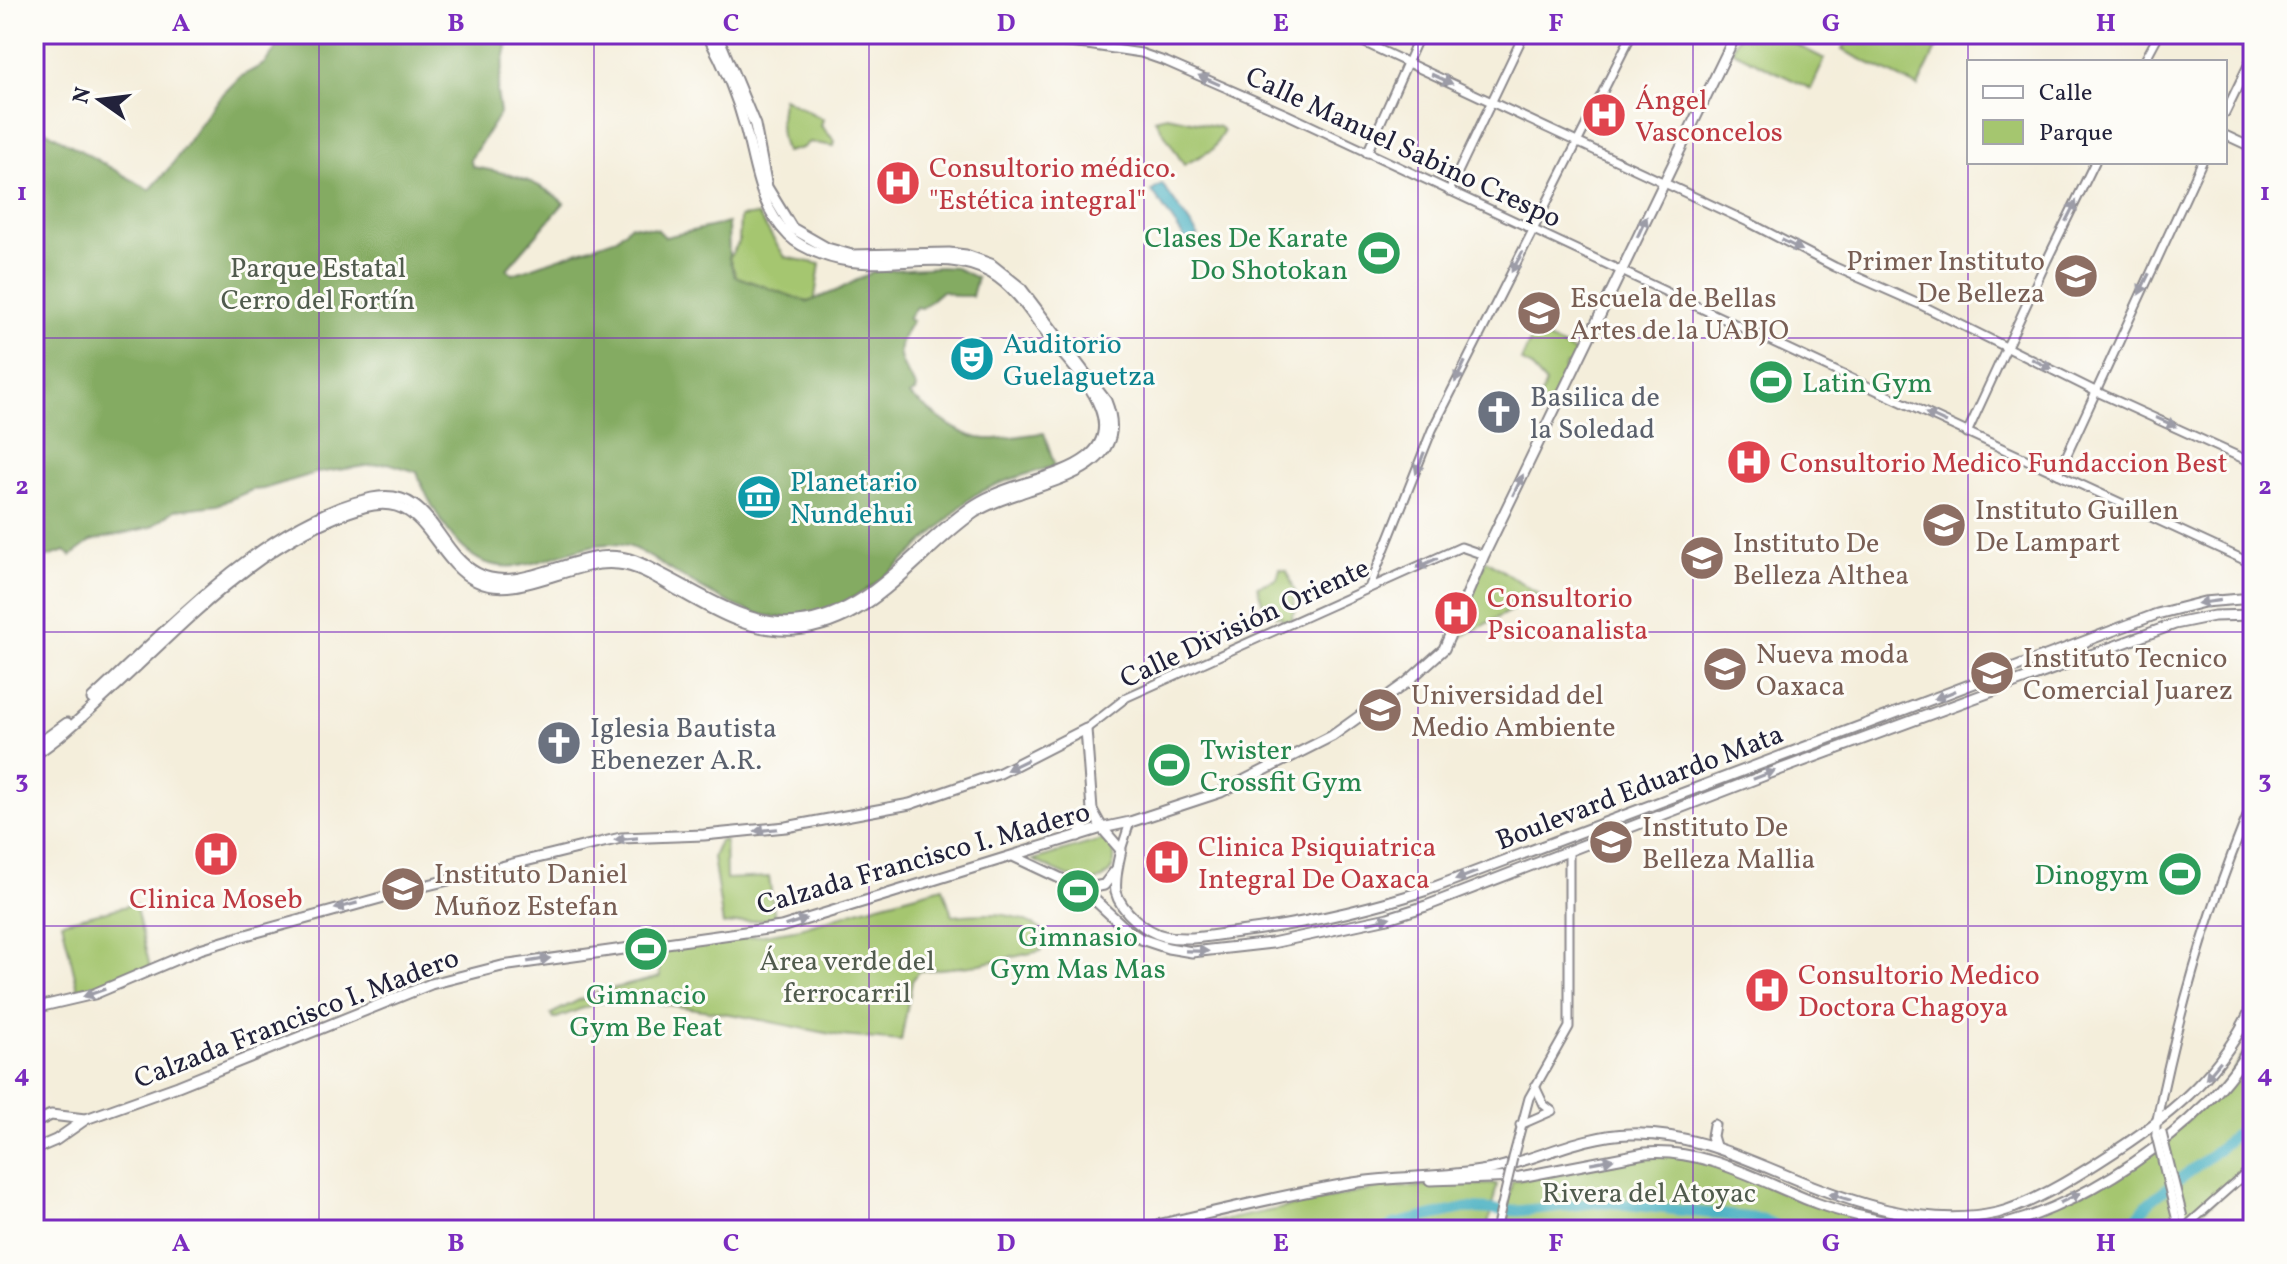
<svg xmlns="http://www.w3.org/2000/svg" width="2287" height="1264" font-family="Vollkorn,serif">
	<rect width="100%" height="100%" fill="#fdfcf7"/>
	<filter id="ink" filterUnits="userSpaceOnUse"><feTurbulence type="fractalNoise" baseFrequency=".0125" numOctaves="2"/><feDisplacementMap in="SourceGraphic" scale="16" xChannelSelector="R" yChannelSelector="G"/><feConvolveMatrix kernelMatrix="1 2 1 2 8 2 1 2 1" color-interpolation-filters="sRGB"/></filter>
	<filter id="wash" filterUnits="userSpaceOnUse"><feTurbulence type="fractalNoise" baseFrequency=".006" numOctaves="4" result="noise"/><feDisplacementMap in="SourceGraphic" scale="32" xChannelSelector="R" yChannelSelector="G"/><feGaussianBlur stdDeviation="1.8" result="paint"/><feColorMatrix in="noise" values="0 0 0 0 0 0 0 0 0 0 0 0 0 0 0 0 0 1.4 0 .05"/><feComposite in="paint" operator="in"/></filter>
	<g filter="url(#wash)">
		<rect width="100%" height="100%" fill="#f4eedb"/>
		<g fill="#a5c66f" stroke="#647455" stroke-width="2">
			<polygon points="1739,34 1775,34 1825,59 1811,89 1731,50"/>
			<polygon points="1849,34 1943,34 1918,87 1842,50"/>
			<path d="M783,98l40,21 -2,7 14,15 -1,5 -25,-4 -7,6 -16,4c-8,-15 -7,-38 -3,-54z"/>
			<polygon points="1167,116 1219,127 1224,131 1212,150 1184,165 1155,119"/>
			<polygon points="758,215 785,257 820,264 814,304 739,283 729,258 739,242 740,217"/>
			<polygon points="1534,332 1576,353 1570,366 1566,365 1564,370 1567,371 1553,400 1547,403 1541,417 1533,413 1546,384 1530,366 1521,361"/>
			<polygon points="1486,560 1540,595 1450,643"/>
			<polygon points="1280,569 1287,571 1297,597 1293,599 1296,610 1292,615 1293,619 1283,623 1281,616 1277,617 1271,611 1266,613 1257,586 1277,579"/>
			<path d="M1104,839c18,11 11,41 -11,42 -20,1 -42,-13 -60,-21z"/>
			<polygon points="725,840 726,879 769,877 775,918 723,925 713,857 720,841"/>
			<path d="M943,887l9,29c34,-3 63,-6 91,15l-2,20 -70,15 -52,5 -7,10 -11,60 -60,-5 -105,-21 -101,-15 -38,3 -43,16 -3,-5 28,-14 13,-3 3,-4 65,-16 -3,-25 137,-22 67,-21z"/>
			<polygon points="135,904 150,967 79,993 62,922"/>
			<polygon points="2253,1038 2253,1167 2182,1230 1937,1230 1998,1227 2092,1188 2172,1134 2228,1080"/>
			<polygon points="1666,1153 1733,1168 1814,1203 1924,1230 1503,1230 1512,1181"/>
			<polygon points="1497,1184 1487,1230 1177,1230 1380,1188"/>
		</g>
		<path fill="#84ab62" stroke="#53664e" stroke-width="2" d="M319,34h174l16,4 -12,53 3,22 -30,47 3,7c32,5 66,13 91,36l-57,66 6,5 104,-36 13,-13 27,4 8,8 63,-14 1,35 6,18 73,26 30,-12 36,-19 67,-4 15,1 21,10 -5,18h-15l-15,-5 -20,17 -6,-1 -8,12 4,2c-20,29 -14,39 4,66l-1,5 -6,3c21,15 50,43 77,44 19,1 39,-5 58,-6l11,33c-27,8 -56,15 -80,29 -13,8 -25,23 -36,33 -35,33 -71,69 -118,85 -57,19 -109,-19 -157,-47 -11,-7 -25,-17 -37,-20 -49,-12 -95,35 -143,16 -30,-12 -57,-61 -67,-90l-29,-9 -72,10 -53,16 -11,1 -35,15 -42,5 -24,17 -60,14 -20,15 -6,-5 -20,7 -11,-5v-429l116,66 21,-24 48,-68 21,-21 24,-13 13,-17z"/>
		<polygon fill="#42adc0" stroke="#32687e" stroke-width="2" points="1162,184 1198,235 1187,242 1152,191"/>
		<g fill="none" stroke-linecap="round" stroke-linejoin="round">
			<g stroke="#42adc0" stroke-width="11">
				<polyline points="1385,1230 1395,1224 1466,1208 1517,1211 1603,1202 1762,1219 1784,1230"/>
				<path d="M2120,1230c18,-8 19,-19 32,-30 34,-28 74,-51 101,-86"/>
			</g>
		</g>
	</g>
	<g filter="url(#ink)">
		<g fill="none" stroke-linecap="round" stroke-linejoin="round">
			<g stroke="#8b888b" stroke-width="11">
				<g id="minor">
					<polyline points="978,34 1087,45 1141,53 1167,62 1286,114 1878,391 2253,564"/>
					<polyline points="1346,34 1748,222 1835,267 1921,305 2095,391 2253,463"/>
					<polyline points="2238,34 2253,41"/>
					<polyline points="2144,62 2159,34"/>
					<polyline points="2225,113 2253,55"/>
					<polyline points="2225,135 2253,148"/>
					<polyline points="1367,153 1420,34"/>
					<polyline points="1449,191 1524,34"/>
					<polyline points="1967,433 2047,260 2095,162"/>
					<polyline points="2058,474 2202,162"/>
					<polyline points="1369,588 1432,430 1632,34"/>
					<polyline points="2064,664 2086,642"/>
					<polyline points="1086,729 1127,697 1461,547 1484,555"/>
					<polyline points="1121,850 1130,822"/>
					<polyline points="1520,1125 1552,1111 1544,1105 1535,1086"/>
					<path d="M2156,1136v-12c22,-110 53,-219 97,-322"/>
					<polyline points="1513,1158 1529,1098 1569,1027 1569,851"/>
					<polyline points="2182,1230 2253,1167"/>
				</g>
			</g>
			<g stroke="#8b888b" stroke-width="13">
				<g id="major">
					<path d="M92,699c78,-71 174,-178 280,-201 60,-12 63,53 105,75 42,23 98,-23 143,-16 15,2 29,10 42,17 42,21 87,54 136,48 74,-8 115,-75 172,-114 15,-11 32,-17 50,-23 35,-12 100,-24 80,-77 -9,-25 -32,-47 -48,-67 -18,-23 -35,-53 -61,-68 -51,-29 -112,4 -170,-19 -11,-4 -24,-10 -32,-18 -31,-31 -33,-70 -44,-109 -8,-31 -22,-64 -38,-93"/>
					<polyline points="34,747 67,723"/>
					<path d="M34,755c26,-17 48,-38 71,-59 78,-71 155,-158 259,-189 62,-18 68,52 112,74 41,21 98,-23 142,-17 20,2 37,13 54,23 39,22 76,46 123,43 78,-6 120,-76 179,-117 16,-11 36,-16 55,-23 41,-14 101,-30 77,-89l-86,-114 -29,-23 -25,-9 -17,-2 -97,2 -25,-7 -35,-20 -25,-41 -12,-62 -38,-91"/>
					<polyline points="1078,836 1092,810"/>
					<polyline points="1015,857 1083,889 1127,930 1141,939 1168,948 1192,952 1272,943 1388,918 1426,906 1768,774 2175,624 2214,616 2253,615"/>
					<polyline points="1083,889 1104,885 1115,871"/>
					<path d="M34,1008l60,-14 106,-45 46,-14 178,-49 162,-40 35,-8 83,-3 82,-8 124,-23 90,-31 86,-44 6,81 10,18 19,22c-3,13 -7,29 -5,42 5,19 30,40 48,44 22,5 45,0 67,-3 67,-8 132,-22 196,-43l730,-276 47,-12 49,-4"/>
					<polyline points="34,1123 51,1115 85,1119"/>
					<polyline points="1714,1125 1712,1136 1715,1146"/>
					<polyline points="34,1146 42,1146 56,1140 86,1119 178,1086 431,984 502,966 781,927 1102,828 1130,822 1221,792 1332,736 1406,683 1444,649 1484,555 1736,34"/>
					<path d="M1430,1180l90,-3 125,-24c61,-5 116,29 171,50 35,13 72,19 108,27"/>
					<path d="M1136,1230c72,-16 144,-35 217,-47 44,-7 90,-5 134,-13 48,-9 93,-35 143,-36 55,-2 103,19 153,40 66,28 142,55 214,39 37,-9 88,-42 120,-63 58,-38 108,-81 136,-146"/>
					<path d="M1976,1230c93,-11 235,-105 277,-189"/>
				</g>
			</g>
			<use href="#minor" stroke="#fff" stroke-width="7"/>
			<use href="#major" stroke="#fff" stroke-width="9"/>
			<g stroke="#8b888b" stroke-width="11" stroke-linecap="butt">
				<g id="minor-bridge">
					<polyline points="2162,1133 2183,1217"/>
					<polyline points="2156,1136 2177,1221"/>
					<polyline points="1496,1230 1513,1158"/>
				</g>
			</g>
			<use href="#minor-bridge" stroke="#fff" stroke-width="7"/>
		</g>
		<defs><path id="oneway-solid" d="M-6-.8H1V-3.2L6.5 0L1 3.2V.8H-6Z" transform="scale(2)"/></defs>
		<g fill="#9c9ca7">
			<use href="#oneway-solid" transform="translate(1442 79) rotate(25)"/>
			<use href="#oneway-solid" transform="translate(1209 80) rotate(-156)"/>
			<use href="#oneway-solid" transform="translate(2071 211) rotate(-63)"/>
			<use href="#oneway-solid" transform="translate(1642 227) rotate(-65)"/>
			<use href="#oneway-solid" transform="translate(1792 245) rotate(27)"/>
			<use href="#oneway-solid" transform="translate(1517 262) rotate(119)"/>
			<use href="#oneway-solid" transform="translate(2144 284) rotate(116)"/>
			<use href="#oneway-solid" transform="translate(2042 364) rotate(26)"/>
			<use href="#oneway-solid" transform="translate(1460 372) rotate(116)"/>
			<use href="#oneway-solid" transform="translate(1936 418) rotate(-155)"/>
			<use href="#oneway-solid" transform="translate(2166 422) rotate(24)"/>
			<use href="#oneway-solid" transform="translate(1420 463) rotate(111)"/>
			<use href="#oneway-solid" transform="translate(1518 485) rotate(-64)"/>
			<use href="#oneway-solid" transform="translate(1427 563) rotate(155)"/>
			<use href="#oneway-solid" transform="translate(2209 602) rotate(172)"/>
			<use href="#oneway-solid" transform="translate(1945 695) rotate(158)"/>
			<use href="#oneway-solid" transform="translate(1017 765) rotate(154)"/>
			<use href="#oneway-solid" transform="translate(1764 775) rotate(-21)"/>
			<use href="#oneway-solid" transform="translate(766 830) rotate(174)"/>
			<use href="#oneway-solid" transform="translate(626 839) rotate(175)"/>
			<use href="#oneway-solid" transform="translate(1466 876) rotate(159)"/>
			<use href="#oneway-solid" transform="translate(346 906) rotate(165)"/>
			<use href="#oneway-solid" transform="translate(1379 920) rotate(-13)"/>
			<use href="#oneway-solid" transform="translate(796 922) rotate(-18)"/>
			<use href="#oneway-solid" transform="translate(1197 951) rotate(1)"/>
			<use href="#oneway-solid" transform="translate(539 960) rotate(-9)"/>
			<use href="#oneway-solid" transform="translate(94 993) rotate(161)"/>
			<use href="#oneway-solid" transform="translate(2213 1070) rotate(130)"/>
			<use href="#oneway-solid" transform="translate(1602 1161) rotate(-10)"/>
			<use href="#oneway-solid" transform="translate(1840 1197) rotate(-163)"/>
			<use href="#oneway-solid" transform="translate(2070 1198) rotate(-26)"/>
		</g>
	</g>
	<path fill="none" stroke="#7b2cbf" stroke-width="2" stroke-opacity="0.55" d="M319,34v1196M594,34v1196M869,34v1196M1144,34v1196M1418,34v1196M1693,34v1196M1968,34v1196M34,338h2219M34,632h2219M34,926h2219"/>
	<defs>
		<g id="hospital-disc" transform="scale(2.3)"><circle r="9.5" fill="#e0444e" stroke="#fdfcf7"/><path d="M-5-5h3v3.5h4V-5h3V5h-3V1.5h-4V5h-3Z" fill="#fff"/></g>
		<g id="stadium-disc" transform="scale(2.3)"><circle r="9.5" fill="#2e9e5b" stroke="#fdfcf7"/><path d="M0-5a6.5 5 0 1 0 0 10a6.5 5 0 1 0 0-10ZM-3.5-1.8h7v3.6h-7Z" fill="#fff"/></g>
		<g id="university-disc" transform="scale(2.3)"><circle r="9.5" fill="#8d6e63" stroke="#fdfcf7"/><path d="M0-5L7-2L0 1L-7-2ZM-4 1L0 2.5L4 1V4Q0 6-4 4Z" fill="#fff"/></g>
		<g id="theatre-disc" transform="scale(2.3)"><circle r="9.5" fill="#0f9aa8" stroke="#fdfcf7"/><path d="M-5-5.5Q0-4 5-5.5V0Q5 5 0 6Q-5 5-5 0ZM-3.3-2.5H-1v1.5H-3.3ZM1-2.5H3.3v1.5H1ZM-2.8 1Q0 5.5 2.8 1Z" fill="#fff"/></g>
		<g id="church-disc" transform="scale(2.3)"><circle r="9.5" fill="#6b7280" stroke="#fdfcf7"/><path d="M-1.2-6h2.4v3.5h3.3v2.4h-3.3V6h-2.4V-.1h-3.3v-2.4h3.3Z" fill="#fff"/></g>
		<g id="museum-disc" transform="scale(2.3)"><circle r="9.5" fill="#0f9aa8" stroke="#fdfcf7"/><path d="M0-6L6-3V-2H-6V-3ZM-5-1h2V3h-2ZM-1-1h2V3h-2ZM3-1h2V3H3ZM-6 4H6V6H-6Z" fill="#fff"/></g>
	</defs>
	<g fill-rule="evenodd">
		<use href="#hospital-disc" x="1604" y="115"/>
		<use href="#hospital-disc" x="898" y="183"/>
		<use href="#stadium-disc" x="1379" y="253"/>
		<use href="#university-disc" x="2076" y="276"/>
		<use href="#university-disc" x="1539" y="313"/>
		<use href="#theatre-disc" x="972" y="359"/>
		<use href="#stadium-disc" x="1771" y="382"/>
		<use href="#church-disc" x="1499" y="412"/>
		<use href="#hospital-disc" x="1749" y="462"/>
		<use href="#museum-disc" x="759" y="497"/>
		<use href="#university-disc" x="1944" y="525"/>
		<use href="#university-disc" x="1702" y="558"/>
		<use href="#hospital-disc" x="1456" y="613"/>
		<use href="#university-disc" x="1725" y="669"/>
		<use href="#university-disc" x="1992" y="673"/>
		<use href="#university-disc" x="1380" y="710"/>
		<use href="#church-disc" x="559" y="743"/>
		<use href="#stadium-disc" x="1169" y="765"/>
		<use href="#university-disc" x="1611" y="842"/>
		<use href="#hospital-disc" x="216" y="854"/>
		<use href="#hospital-disc" x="1167" y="862"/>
		<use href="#stadium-disc" x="2180" y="874"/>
		<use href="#university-disc" x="403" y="889"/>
		<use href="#stadium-disc" x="1078" y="891"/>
		<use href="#stadium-disc" x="646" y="949"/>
		<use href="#hospital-disc" x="1767" y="990"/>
	</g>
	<g text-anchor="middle" stroke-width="6" stroke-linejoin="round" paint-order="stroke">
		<g font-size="28" fill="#be3a42" stroke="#fdfcf7" text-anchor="start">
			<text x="1635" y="109">Ángel<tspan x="1635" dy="32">Vasconcelos</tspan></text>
			<text x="929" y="177">Consultorio médico.<tspan x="929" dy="32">"Estética integral"</tspan></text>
			<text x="1780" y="472">Consultorio Medico Fundaccion Best</text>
			<text x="1487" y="607">Consultorio<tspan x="1487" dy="32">Psicoanalista</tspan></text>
			<text x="1198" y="856">Clinica Psiquiatrica<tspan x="1198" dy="32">Integral De Oaxaca</tspan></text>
			<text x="216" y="908" text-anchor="middle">Clinica Moseb</text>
			<text x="1798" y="984">Consultorio Medico<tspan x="1798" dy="32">Doctora Chagoya</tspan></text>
		</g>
		<g font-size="28" fill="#22223b" stroke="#fdfcf7">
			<text transform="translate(1404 146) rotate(25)" y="10">Calle Manuel Sabino Crespo</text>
			<text transform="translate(1244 622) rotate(-25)" y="10">Calle División Oriente</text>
			<text transform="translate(1639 786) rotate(-21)" y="10">Boulevard Eduardo Mata</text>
			<text transform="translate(923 857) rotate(-16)" y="10">Calzada Francisco I. Madero</text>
			<text transform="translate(296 1017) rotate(-21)" y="10">Calzada Francisco I. Madero</text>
		</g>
		<g font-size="28" fill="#27864d" stroke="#fdfcf7" text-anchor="end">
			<text x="1348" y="247">Clases De Karate<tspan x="1348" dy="32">Do Shotokan</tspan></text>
			<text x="1802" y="392" text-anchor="start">Latin Gym</text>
			<text x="1200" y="759" text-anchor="start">Twister<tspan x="1200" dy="32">Crossfit Gym</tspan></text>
			<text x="2149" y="884">Dinogym</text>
			<text x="1078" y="946" text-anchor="middle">Gimnasio<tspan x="1078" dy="32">Gym Mas Mas</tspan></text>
			<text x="646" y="1004" text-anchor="middle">Gimnacio<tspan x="646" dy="32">Gym Be Feat</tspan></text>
		</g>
		<g font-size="28" fill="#785e54" stroke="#fdfcf7" text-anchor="start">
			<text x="2045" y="270" text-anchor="end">Primer Instituto<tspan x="2045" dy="32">De Belleza</tspan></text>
			<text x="1570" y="307">Escuela de Bellas<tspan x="1570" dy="32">Artes de la UABJO</tspan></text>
			<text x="1975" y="519">Instituto Guillen<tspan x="1975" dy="32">De Lampart</tspan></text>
			<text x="1733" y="552">Instituto De<tspan x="1733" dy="32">Belleza Althea</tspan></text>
			<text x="1756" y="663">Nueva moda<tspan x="1756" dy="32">Oaxaca</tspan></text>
			<text x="2023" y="667">Instituto Tecnico<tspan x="2023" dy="32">Comercial Juarez</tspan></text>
			<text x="1411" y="704">Universidad del<tspan x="1411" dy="32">Medio Ambiente</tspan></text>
			<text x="1642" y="836">Instituto De<tspan x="1642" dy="32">Belleza Mallia</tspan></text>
			<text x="434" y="883">Instituto Daniel<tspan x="434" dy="32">Muñoz Estefan</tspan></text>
		</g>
		<g font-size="28" fill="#505b4d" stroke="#fdfcf7">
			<text x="318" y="277">Parque Estatal<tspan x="318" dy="32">Cerro del Fortín</tspan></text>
			<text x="847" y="970">Área verde del<tspan x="847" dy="32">ferrocarril</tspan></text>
			<text x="1649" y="1202">Rivera del Atoyac</text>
		</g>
		<g font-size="28" fill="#0d838f" stroke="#fdfcf7" text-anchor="start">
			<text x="1003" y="353">Auditorio<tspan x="1003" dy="32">Guelaguetza</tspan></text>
			<text x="790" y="491">Planetario<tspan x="790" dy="32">Nundehui</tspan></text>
		</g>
		<g font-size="28" fill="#5b616d" stroke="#fdfcf7" text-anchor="start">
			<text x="1530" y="406">Basilica de<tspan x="1530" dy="32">la Soledad</tspan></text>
			<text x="590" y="737">Iglesia Bautista<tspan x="590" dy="32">Ebenezer A.R.</tspan></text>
		</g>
	</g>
	<rect width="2287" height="1264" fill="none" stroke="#fdfcf7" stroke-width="88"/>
	<rect x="1967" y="60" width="260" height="104" fill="#fdfcf7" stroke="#a5a5ac" stroke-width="2"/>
	<rect x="1983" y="86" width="40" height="12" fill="#ffffff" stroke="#a5a5ac" stroke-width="2"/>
	<text x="2039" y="100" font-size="24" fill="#22223b">Calle</text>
	<rect x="1983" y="120" width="40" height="24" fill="#a5c66f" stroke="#a5a5ac" stroke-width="2"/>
	<text x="2039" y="140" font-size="24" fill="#22223b">Parque</text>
	<g transform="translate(100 100) rotate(284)" stroke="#fdfcf7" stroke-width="6" paint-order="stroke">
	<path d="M0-6L14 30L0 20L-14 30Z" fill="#22223b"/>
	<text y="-12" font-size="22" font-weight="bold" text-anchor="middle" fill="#22223b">N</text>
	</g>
	<rect x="44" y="44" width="2199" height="1176" fill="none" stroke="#7b2cbf" stroke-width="3"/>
	<g font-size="26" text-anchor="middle" font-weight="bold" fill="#7b2cbf">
		<text x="181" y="31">A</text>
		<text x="456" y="31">B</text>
		<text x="731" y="31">C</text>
		<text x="1006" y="31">D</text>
		<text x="1281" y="31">E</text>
		<text x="1556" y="31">F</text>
		<text x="1831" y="31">G</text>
		<text x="2106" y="31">H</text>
		<text x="22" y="200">1</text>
		<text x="2265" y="200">1</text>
		<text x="22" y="494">2</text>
		<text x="2265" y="494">2</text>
		<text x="22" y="788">3</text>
		<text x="2265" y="788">3</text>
		<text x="22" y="1082">4</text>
		<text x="2265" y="1082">4</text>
		<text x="181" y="1251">A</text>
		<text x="456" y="1251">B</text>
		<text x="731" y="1251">C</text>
		<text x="1006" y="1251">D</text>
		<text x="1281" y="1251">E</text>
		<text x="1556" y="1251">F</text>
		<text x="1831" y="1251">G</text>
		<text x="2106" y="1251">H</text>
	</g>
</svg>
